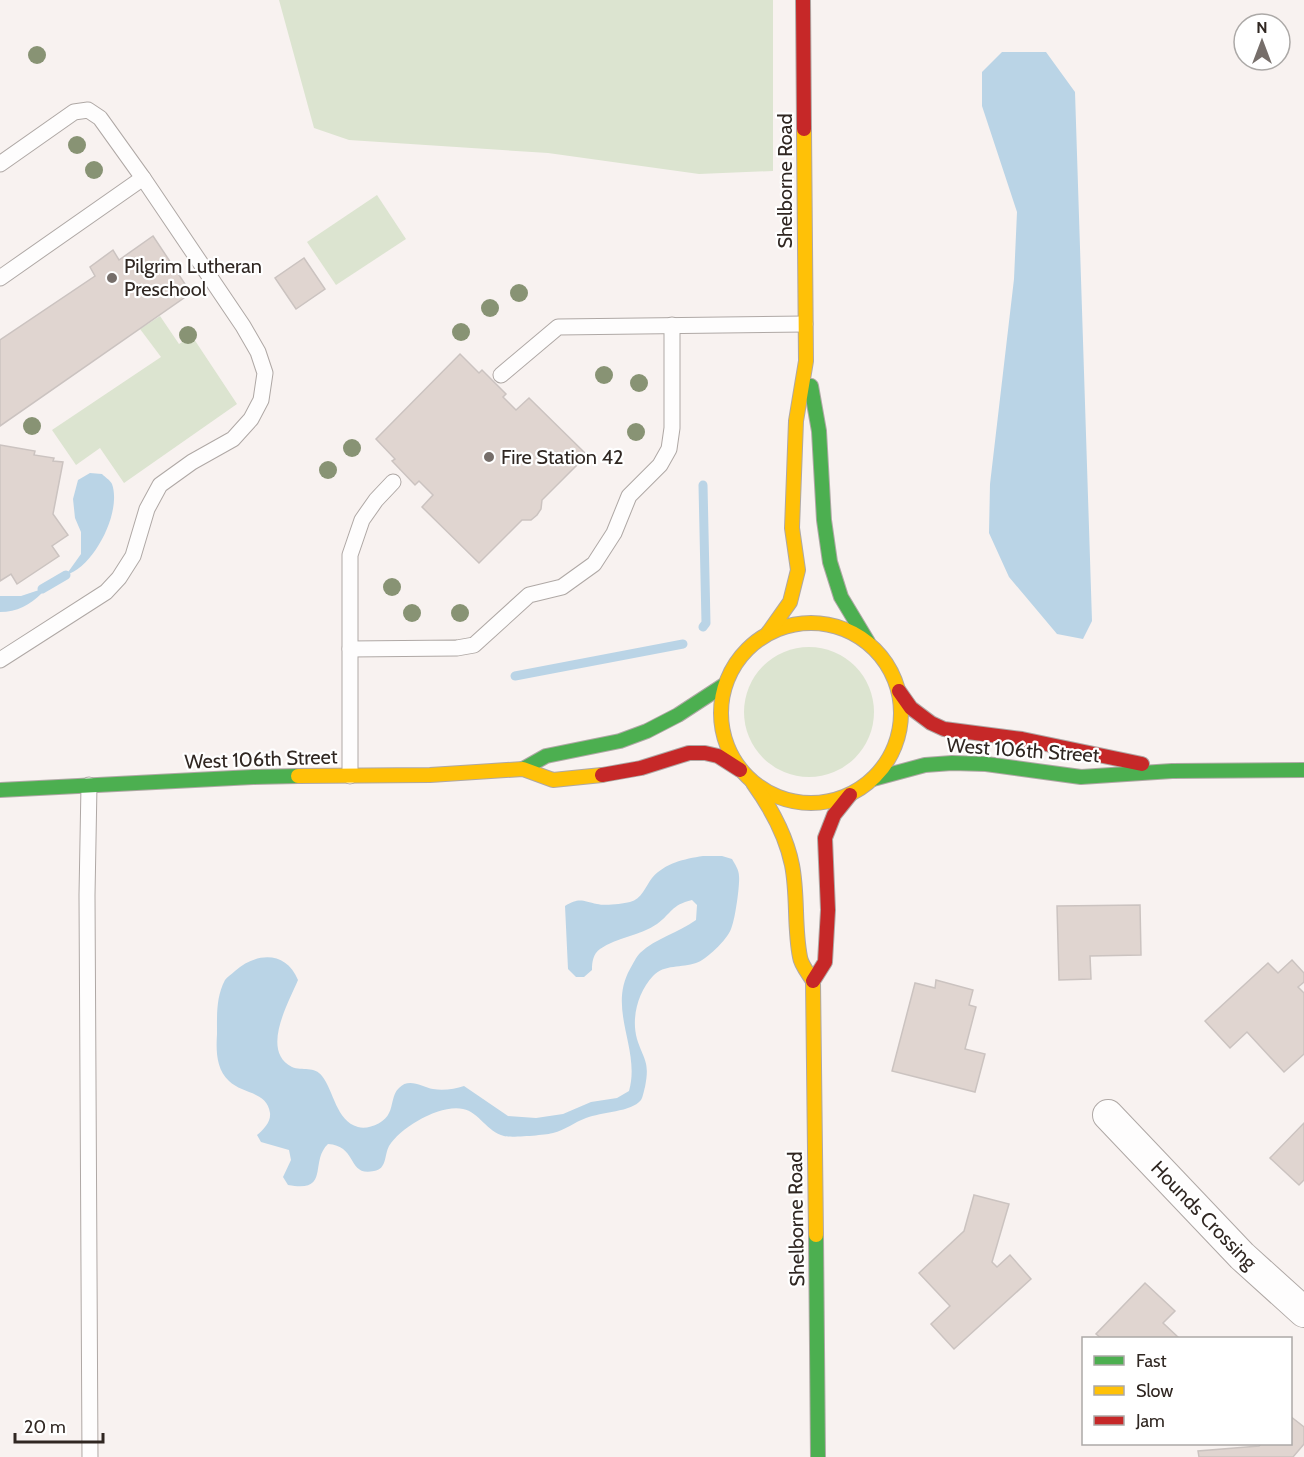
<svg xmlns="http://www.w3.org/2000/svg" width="1304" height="1457" font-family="Cabin,sans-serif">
	<rect width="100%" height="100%" fill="#f8f2f0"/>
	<g fill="#dce4d0">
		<polygon points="279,0 773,0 773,171 699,174 548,153 349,140 314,128"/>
		<polygon points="377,195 406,239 336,285 307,242"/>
		<polygon points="160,316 179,344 192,336 237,404 124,483 100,448 76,465 52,430 161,357 140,329"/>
		<circle cx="809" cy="712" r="65"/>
	</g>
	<g fill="#bad4e6">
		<polygon points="1002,52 1046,52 1075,92 1092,621 1083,639 1057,634 1009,577 989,533 990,484 1014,279 1017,212 982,106 982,72"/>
		<path d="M90,473l12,1c3,3 8,6 10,10 10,28 -18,83 -46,91l15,-21v-22l-6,-14 -2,-19 5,-19z"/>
		<path d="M42,589v4c-12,12 -25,19 -42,19v-16h21z"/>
		<path d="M703,856h19l10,3c3,5 7,11 7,17 1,9 -4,45 -8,53 -4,11 -25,31 -35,34 -14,5 -32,1 -43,13 -15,16 -22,42 -16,63 7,22 13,22 8,48 -1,3 -2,10 -4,13 -9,12 -40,12 -55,18 -11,4 -21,12 -33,15 -6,2 -43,5 -49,3 -17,-4 -25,-24 -41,-27 -23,-5 -62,18 -74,37 -5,10 -2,23 -15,25 -27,6 -16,-25 -46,-27 -19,18 3,49 -40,41l-5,-8 8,-17 -2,-10 -28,-8 -4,-7c7,-6 14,-13 13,-22 -3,-22 -28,-19 -41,-32 -13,-12 -13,-31 -12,-47 0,-19 -1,-37 8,-54 2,-3 7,-6 10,-9 22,-19 51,-20 63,9 -9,22 -38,71 -6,87 10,4 23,-1 30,9 12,15 14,45 36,51 10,3 27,-4 31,-14 4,-7 3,-19 10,-25 10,-11 23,-1 34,1 10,2 22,0 31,-3l44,30 28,2 27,-4 28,-12 26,-4 12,-7c12,-42 -22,-81 1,-122 3,-5 6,-12 10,-16 16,-15 38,-20 56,-33l1,-15 -5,-5c-21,5 -20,13 -35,24 -17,12 -40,13 -57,25 -7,5 -8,13 -8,21l-8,7h-8l-8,-8 -3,-63c14,-9 18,-5 32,-2 8,2 24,0 33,-2 12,-3 15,-15 22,-24 13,-15 32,-19 51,-22z"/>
	</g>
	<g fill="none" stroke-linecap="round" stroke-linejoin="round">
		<g stroke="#bad4e6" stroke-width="9">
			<polyline points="703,485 706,623 703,627"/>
			<polyline points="42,589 66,575"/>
			<polyline points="515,676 683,644"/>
		</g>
	</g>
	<g fill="#e0d5d0" stroke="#cbc3c0" stroke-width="1.5">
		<polygon points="153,236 191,293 0,426 0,340 95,276 90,267 113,250 119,260"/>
		<polygon points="304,258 325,289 296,309 275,278"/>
		<polygon points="460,354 479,373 482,370 506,394 503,397 516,410 529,398 587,455 542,500 541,509 537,515 531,520 522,520 479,563 422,507 433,495 419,481 415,485 392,461 395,459 376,439"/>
		<polygon points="0,445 35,451 34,455 54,458 53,461 63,462 53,514 68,535 52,546 59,556 17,584 11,574 0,581"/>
		<polygon points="1140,905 1141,955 1090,956 1091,979 1059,980 1057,906"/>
		<polygon points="1292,960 1304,973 1304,982 1298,987 1304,993 1304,1054 1284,1072 1247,1032 1230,1048 1205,1021 1268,963 1278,973"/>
		<polygon points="936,980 973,990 969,1005 976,1007 965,1049 985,1054 975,1092 892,1071 915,983 935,988"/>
		<polygon points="1304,1123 1304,1180 1299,1185 1270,1158"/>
		<polygon points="974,1195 1009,1204 992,1262 997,1267 1010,1255 1031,1279 954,1349 931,1324 950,1306 919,1273 964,1231"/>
		<polygon points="1145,1283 1175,1311 1163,1323 1179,1338 1101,1338 1096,1334"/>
		<polygon points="1290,1416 1304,1427 1304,1444 1293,1457 1199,1457 1198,1451 1259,1446 1261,1444 1290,1444"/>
	</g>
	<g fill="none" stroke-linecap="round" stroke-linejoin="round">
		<g stroke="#afa8a5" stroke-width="17">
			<g id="lane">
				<polyline points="0,164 74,112 88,110 100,118 143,178 243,326 258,352 265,373 261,400 251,419 233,439 192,462 160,485 147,509 133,556 119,578 106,592 0,660"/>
				<polyline points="0,278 143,178"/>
				<polyline points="501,375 558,327 805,324"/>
				<polyline points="350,649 457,648 474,645 529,595 562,587 594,564 614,533 629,496 660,465 669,449 672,428 672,325"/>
				<polyline points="350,776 350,555 362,520 376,500 393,482"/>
				<polyline points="89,785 87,895 90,1457"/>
			</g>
		</g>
		<g stroke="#afa8a5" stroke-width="32">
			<polyline id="street" points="1108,1115 1242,1256 1304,1312"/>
		</g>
		<g stroke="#afa8a5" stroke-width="16">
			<g id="fast">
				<polyline points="811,386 819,431 824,520 830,562 841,597 868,642"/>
				<polyline points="523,769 546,756 620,741 647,731 678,715 724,685"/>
				<polyline points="873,779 925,765 952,763 986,764 1081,777 1172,771 1304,770"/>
				<polyline points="0,790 253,777 298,776"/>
				<polyline points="816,1235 818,1457"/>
			</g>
		</g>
		<g stroke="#afa8a5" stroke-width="16">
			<g id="slow">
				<circle cx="811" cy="713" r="90"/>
				<polyline points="768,633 790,602 798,570 792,528 796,421 806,361 804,129"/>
				<polyline points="298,776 430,775 523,769 553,780 602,775"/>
				<path d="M753,783c18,25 33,52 39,82 6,30 2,62 8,92 1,8 9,17 13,24l3,254"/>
			</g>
		</g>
		<g stroke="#afa8a5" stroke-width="16">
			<g id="jam">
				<polyline points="803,0 804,129"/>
				<polyline points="899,691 911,708 931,723 944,729 1022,739 1142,764"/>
				<polyline points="602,775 641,768 689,753 705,753 718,756 740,770"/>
				<polyline points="813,981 825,962 828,910 825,838 834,815 850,795"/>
			</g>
		</g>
		<use href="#lane" stroke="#fefdfd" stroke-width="15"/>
		<use href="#street" stroke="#fefdfd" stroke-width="30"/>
		<use href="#fast" stroke="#4caf50" stroke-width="14"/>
		<use href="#slow" stroke="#ffc107" stroke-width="14"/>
		<use href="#jam" stroke="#c62828" stroke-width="14"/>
	</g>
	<g fill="#889374">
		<circle cx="37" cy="55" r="9"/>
		<circle cx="77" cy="145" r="9"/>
		<circle cx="94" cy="170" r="9"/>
		<circle cx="519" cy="293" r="9"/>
		<circle cx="490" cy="308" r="9"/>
		<circle cx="461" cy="332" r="9"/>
		<circle cx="188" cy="335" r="9"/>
		<circle cx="604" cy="375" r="9"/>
		<circle cx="639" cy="383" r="9"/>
		<circle cx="32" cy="426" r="9"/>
		<circle cx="636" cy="432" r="9"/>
		<circle cx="352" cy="448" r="9"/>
		<circle cx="328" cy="470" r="9"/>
		<circle cx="392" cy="587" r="9"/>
		<circle cx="412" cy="613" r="9"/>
		<circle cx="460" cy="613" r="9"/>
	</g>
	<g fill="#766e6a" stroke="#fff" stroke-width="2">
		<circle cx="112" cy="278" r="6"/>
		<circle cx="489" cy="457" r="6"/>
	</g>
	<g text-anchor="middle" stroke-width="4.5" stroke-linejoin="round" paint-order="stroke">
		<g font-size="20" fill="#302722" stroke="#fff">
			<text transform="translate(785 181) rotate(-90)" y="7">Shelborne Road</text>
			<text transform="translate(1023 750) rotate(4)" y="7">West 106th Street</text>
			<text transform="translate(261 759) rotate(-2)" y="7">West 106th Street</text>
			<text transform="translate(1204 1215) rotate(46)" y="7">Hounds Crossing</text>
			<text transform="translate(796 1219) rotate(-91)" y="7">Shelborne Road</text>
		</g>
		<g font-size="20" fill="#302722" stroke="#fff" text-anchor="start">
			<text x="124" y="273">Pilgrim Lutheran<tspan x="124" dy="23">Preschool</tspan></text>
			<text x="501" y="464">Fire Station 42</text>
		</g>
	</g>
	<rect x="1082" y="1337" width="210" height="108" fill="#ffffff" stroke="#aca9a7" stroke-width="1.5"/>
	<rect x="1094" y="1356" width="30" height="9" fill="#4caf50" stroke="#aca9a7" stroke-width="1.5"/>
	<text x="1136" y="1367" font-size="18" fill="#302722">Fast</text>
	<rect x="1094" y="1386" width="30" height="9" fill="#ffc107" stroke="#aca9a7" stroke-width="1.5"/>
	<text x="1136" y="1397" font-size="18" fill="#302722">Slow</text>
	<rect x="1094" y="1416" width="30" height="9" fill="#c62828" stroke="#aca9a7" stroke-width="1.5"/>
	<text x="1136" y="1427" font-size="18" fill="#302722">Jam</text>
	<g transform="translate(1262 42)"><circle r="28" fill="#ffffff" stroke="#aca9a7" stroke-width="1.5"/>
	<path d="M0-4.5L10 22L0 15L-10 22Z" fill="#766e6a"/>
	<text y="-9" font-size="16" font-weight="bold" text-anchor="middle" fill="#302722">N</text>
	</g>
	<path d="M15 1433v9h88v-9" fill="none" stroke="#302722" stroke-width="3"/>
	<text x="24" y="1433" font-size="18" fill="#302722" stroke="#ffffff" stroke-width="4.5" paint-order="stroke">20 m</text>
</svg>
